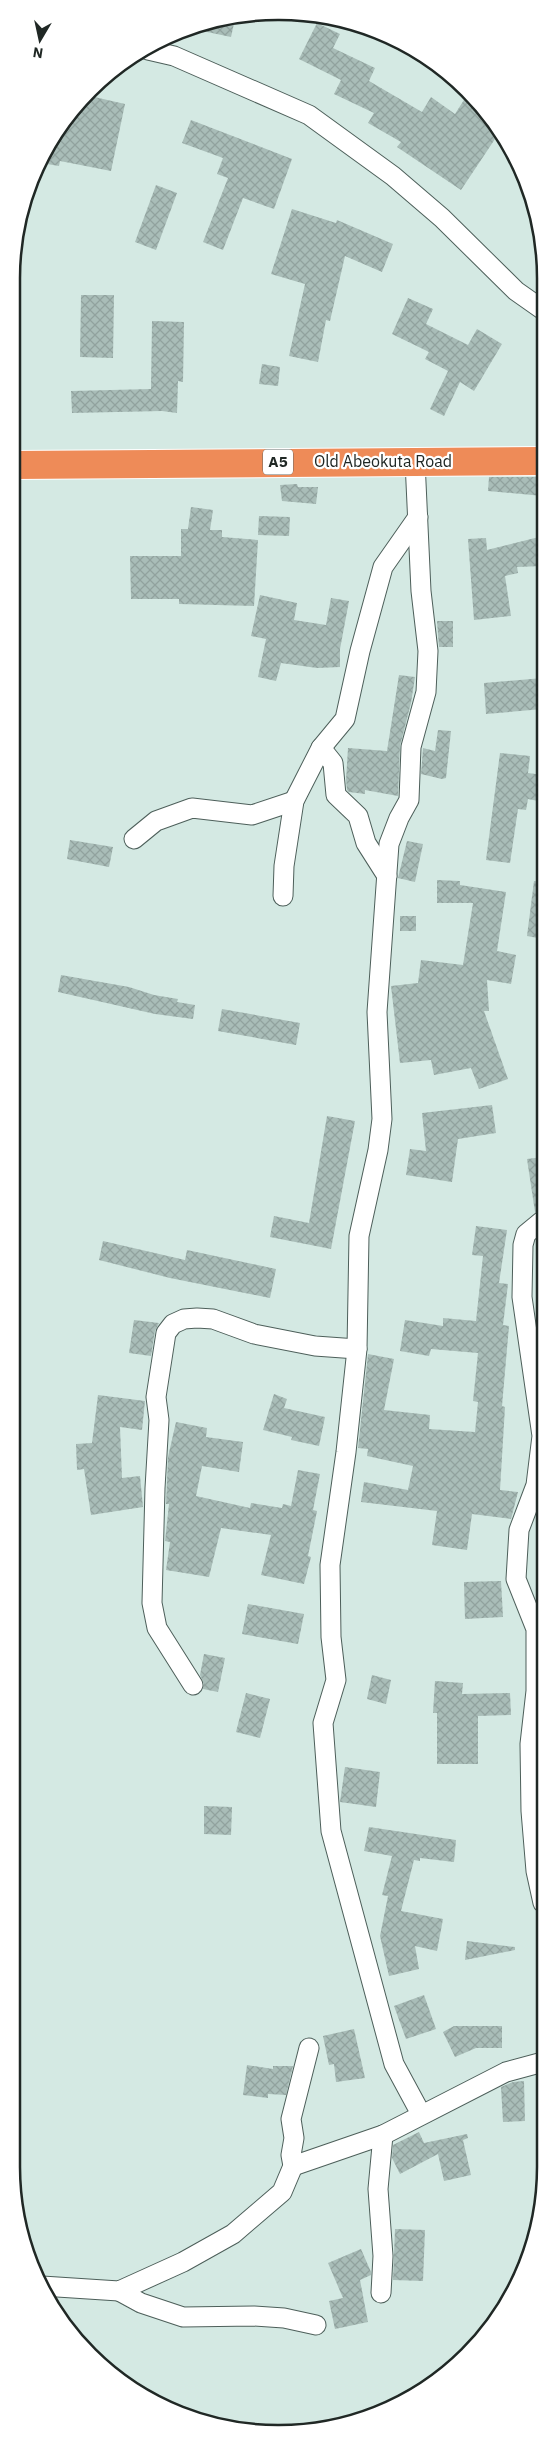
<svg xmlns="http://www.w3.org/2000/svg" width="557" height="2445" font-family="'IBM Plex Sans',sans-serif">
	<defs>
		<pattern id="building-cross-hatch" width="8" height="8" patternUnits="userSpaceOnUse" patternTransform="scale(1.25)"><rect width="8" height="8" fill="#a9bdb8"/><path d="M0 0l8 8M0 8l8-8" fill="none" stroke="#91a29e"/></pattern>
	</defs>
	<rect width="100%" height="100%" fill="#d4e9e3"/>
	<g fill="url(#building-cross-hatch)">
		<polygon points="235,19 231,37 193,29 210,20"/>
		<polygon points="317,23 340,34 333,48 375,68 369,81 422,112 431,97 455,114 469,92 499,133 461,190 397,147 401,142 368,123 374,113 334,94 341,80 299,59"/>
		<polygon points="90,96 125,104 111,171 60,161 59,166 41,163 47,145"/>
		<polygon points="191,120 292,159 274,209 243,198 223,250 203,242 228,178 217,174 223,158 182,143"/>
		<polygon points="156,185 177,193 156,250 135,242"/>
		<polygon points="292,209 336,223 337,220 393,244 382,272 345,256 330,321 326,320 318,362 289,356 305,284 271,274"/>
		<polygon points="81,295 114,295 113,358 80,357"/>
		<polygon points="408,298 433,309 426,324 468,345 477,329 502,344 474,391 460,382 444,416 430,409 448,371 425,359 429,352 392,334"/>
		<polygon points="152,321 184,322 183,382 178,381 177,413 162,411 72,413 71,391 151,389"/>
		<polygon points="262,364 280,367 278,386 259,384"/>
		<polygon points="489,477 543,477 543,496 488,491"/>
		<polygon points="297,484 298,487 318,487 316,504 282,501 280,485"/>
		<polygon points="191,507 213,510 210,530 222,530 222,537 258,540 254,606 179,604 179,599 131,599 130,556 181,556 181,529 188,529"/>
		<polygon points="259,516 290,517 289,536 258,535"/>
		<polygon points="543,536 543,566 517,567 518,573 505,576 511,616 474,620 468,539 486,538 487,550"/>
		<polygon points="260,595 297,603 294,620 326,625 331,598 349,601 340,649 340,667 317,668 281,663 276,681 258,677 266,639 251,636"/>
		<polygon points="437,621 453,621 453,647 439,647"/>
		<polygon points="399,675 415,677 411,703 400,746 398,796 365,790 365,794 349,792 347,790 346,780 348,748 387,751"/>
		<polygon points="543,678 543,709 486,714 484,683"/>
		<polygon points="438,730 451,731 446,778 442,779 421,774 423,748 435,751"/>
		<polygon points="500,753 530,756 528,773 543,775 543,802 528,799 526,810 518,809 510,863 486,860"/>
		<polygon points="70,840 113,847 109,867 67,859"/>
		<polygon points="407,841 423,844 415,882 398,878"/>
		<polygon points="437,880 460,881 460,885 506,892 497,951 516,955 511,984 487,980 489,1011 484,1011 508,1079 479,1089 471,1068 434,1075 431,1060 400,1063 391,986 418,983 421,960 463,965 473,903 437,903"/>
		<polygon points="534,881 543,882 543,939 527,936"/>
		<rect x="400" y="916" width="16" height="15"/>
		<polygon points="61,975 129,987 154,995 178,999 177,1002 195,1005 193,1019 155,1014 58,992"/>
		<polygon points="222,1009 300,1023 296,1045 218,1031"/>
		<polygon points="492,1105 496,1133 458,1139 452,1182 406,1175 410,1149 426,1151 422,1113"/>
		<polygon points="327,1116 355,1121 331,1249 270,1237 274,1216 309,1223"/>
		<polygon points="543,1157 543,1209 535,1212 527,1159"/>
		<polygon points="476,1226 507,1230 499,1283 508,1284 503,1325 509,1326 502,1406 505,1407 500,1490 518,1492 511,1519 472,1514 467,1550 432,1545 437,1511 361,1502 364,1482 408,1490 413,1466 367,1456 368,1449 358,1448 368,1354 394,1359 384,1410 430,1415 429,1429 475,1432 478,1402 473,1401 478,1353 431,1349 429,1356 400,1351 405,1320 443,1326 443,1318 476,1321 483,1256 472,1255"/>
		<polygon points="103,1241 185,1260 187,1250 276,1269 270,1298 170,1278 99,1260"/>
		<polygon points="134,1320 159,1323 155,1331 151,1356 129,1353"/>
		<polygon points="274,1394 287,1399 284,1408 325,1417 319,1446 291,1440 292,1437 263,1430"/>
		<polygon points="98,1395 145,1401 142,1430 120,1427 122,1478 140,1476 143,1507 91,1515 84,1469 77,1470 76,1444 92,1443"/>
		<polygon points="176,1422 207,1428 206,1437 243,1442 239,1472 202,1466 196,1496 250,1508 251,1503 282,1508 283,1504 291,1506 298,1470 320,1474 313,1510 317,1511 308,1556 311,1557 304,1584 261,1575 271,1535 221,1528 209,1577 166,1570 170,1542 165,1541 169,1504 166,1504 168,1457"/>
		<polygon points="501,1581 503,1617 465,1619 464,1582"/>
		<polygon points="248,1604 304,1614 298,1644 242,1634"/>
		<polygon points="204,1654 225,1658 218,1692 203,1689 204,1684 200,1675"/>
		<polygon points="372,1675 391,1680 386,1704 367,1699"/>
		<polygon points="435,1681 463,1683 462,1694 510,1693 511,1715 478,1716 478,1764 437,1764 437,1713 433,1713"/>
		<polygon points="246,1693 270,1699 260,1738 236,1732"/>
		<polygon points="345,1767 380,1772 376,1807 340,1802"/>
		<polygon points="204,1806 232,1807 231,1835 204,1834"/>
		<polygon points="369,1827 456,1840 454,1862 420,1858 420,1861 414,1860 401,1911 443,1919 437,1951 415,1946 419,1969 389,1976 380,1936 388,1896 382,1895 392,1856 364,1851"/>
		<polygon points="467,1941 515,1947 515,1950 465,1960"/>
		<polygon points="424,1995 436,2029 406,2039 394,2006"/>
		<polygon points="454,2026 502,2026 502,2048 476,2048 455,2057 443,2032"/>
		<polygon points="354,2029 365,2078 336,2082 334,2064 329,2065 323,2036"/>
		<polygon points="247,2065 273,2069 273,2066 293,2066 286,2095 268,2094 268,2098 243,2095"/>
		<polygon points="524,2081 525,2121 503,2122 501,2087 513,2082"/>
		<polygon points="419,2132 424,2143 467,2134 468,2138 463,2140 471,2175 444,2181 438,2154 400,2174 392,2158 393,2145"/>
		<polygon points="395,2229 425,2230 423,2281 393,2280"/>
		<polygon points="361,2249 371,2272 371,2275 360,2280 368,2322 335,2329 329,2301 343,2298 328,2263"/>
	</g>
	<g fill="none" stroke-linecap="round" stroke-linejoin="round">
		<g stroke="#4d5f5a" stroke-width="21">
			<g id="street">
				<polyline points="148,50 174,56 309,115 393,176 442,218 516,291 543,310"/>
				<polyline points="415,461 421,591 428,651 426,692 411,747 409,800 399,818 389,844 377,1012 382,1119 378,1150 359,1236 357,1349 346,1452 330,1565 331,1637 336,1680 323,1723 331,1831 394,2064 421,2114"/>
				<polyline points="321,748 333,763 336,795 358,816 366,843 387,876"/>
				<polyline points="134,839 156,821 192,808 252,815 294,801"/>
				<polyline points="283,896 284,866 294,801 321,748 345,719 360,651 383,567 418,517"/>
				<polyline points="193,1685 157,1628 152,1603 155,1488 159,1420 156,1397 166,1333 173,1324 184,1319 197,1318 213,1319 254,1334 315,1346 357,1349"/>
				<polyline points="543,1903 536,1871 531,1811 530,1744 536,1691 536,1629 516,1579 519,1530 536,1485 542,1436 522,1297 523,1245 526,1234 543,1220"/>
				<polyline points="309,2048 291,2119 294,2138 291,2155 293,2166 383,2135 506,2072 543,2062"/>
				<polyline points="42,2286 119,2291 183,2262 233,2234 282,2192 293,2166"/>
				<polyline points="119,2291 141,2303 183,2317 254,2316 284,2318 316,2325"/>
				<polyline points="381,2293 383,2256 378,2189 383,2135"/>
			</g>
		</g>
		<g stroke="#fff" stroke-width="30">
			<polyline id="highway" points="13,465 543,461"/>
		</g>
		<use href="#street" stroke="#fff" stroke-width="19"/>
		<use href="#highway" stroke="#ee8b58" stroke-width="28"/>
	</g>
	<g text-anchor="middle" stroke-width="4.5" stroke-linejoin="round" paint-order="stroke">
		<rect fill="#fff" stroke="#636866" stroke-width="1" x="263" y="449.5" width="30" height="25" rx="4"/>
		<g font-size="15" font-weight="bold" fill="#202825">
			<text x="278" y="467">A5</text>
		</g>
		<g font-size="16" fill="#202825" stroke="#fff">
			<text x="383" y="467">Old Abeokuta Road</text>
		</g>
	</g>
	<path d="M0 0H557V2445H0ZM278 20H279A258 258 0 0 1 537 278V2167A258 258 0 0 1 279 2425H278A258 258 0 0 1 20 2167V278A258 258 0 0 1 278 20Z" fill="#fff" fill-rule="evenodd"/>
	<path fill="none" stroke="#202825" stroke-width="2.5" d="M278 20H279A258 258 0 0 1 537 278V2167A258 258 0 0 1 279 2425H278A258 258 0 0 1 20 2167V278A258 258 0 0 1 278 20Z"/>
	<g transform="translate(40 40) rotate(189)" stroke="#ffffff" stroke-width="4" paint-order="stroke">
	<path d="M0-4L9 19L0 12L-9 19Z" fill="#202825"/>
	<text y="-8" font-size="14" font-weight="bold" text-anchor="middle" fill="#202825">N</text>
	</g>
</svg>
